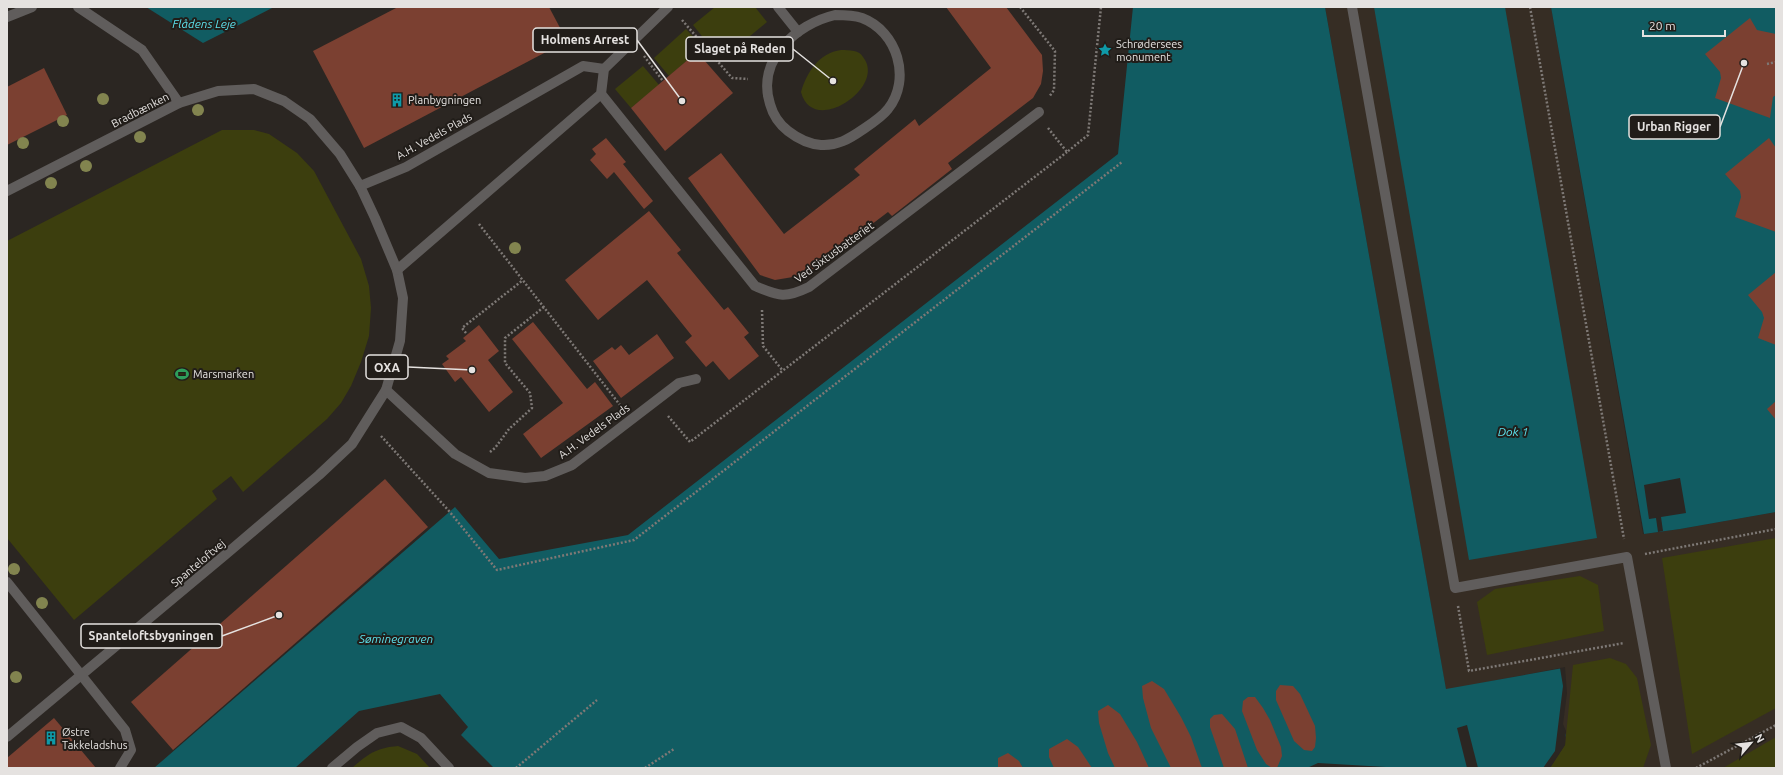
<svg xmlns="http://www.w3.org/2000/svg" width="1783" height="775" font-family="Ubuntu,sans-serif">
	<rect width="100%" height="100%" fill="#2b2622"/>
	<polygon fill="#362d24" points="1325,7 1551,7 1643,534 1680,529 1776,512 1776,768 1550,768 1565,745 1561,725 1560,668 1446,690"/>
	<g fill="#3c3e0e">
		<polygon points="715,7 755,7 767,22 721,60 693,25"/>
		<polygon points="686,29 703,47 669,76 654,58"/>
		<path d="M841,50c4,0 9,0 13,1 6,1 8,4 11,9 18,30 -53,76 -64,32 6,-20 18,-39 40,-42z"/>
		<polygon points="643,66 659,85 631,108 615,89"/>
		<polygon points="222,130 254,130 269,134 297,153 314,171 361,259 369,286 371,308 369,336 361,362 351,386 341,403 327,419 243,492 231,476 212,491 217,499 74,620 7,538 7,241"/>
		<polygon points="1776,538 1776,708 1692,754 1662,558"/>
		<polygon points="1580,576 1598,585 1604,631 1487,655 1477,602 1495,589"/>
		<polygon points="1610,658 1626,664 1637,678 1651,745 1643,768 1550,768 1565,745 1573,665"/>
		<polygon points="1776,737 1776,768 1723,768"/>
		<path d="M398,746l19,8 13,14h-78c16,-14 24,-20 46,-22z"/>
	</g>
	<g fill="#115c62">
		<polygon points="146,7 274,7 203,43"/>
		<polygon points="1133,7 1325,7 1446,689 1563,668 1565,693 1561,725 1566,735 1550,768 1403,768 1318,763 1307,768 494,768 461,735 468,727 440,694 359,711 295,768 154,768 455,507 499,559 628,535 1118,154"/>
		<polygon points="1374,7 1505,7 1597,538 1469,560"/>
		<polygon points="1551,7 1776,7 1776,512 1680,529 1644,534"/>
	</g>
	<g fill="#2b2622">
		<polygon points="1680,478 1686,513 1661,517 1663,531 1658,532 1656,518 1649,519 1644,485"/>
		<polygon points="1565,667 1567,693 1563,724 1566,731 1565,745 1550,768 1543,768 1555,751 1563,686 1560,668"/>
		<polygon points="1467,725 1478,768 1467,768 1457,728"/>
	</g>
	<g fill="#7b4031">
		<polygon points="398,7 549,7 567,41 364,148 313,51"/>
		<polygon points="946,7 1006,7 1042,55 1043,71 1041,84 1033,98 948,163 952,169 892,216 888,212 805,275 775,280 760,275 688,178 721,153 784,234 860,175 854,169 915,119 919,126 991,68"/>
		<polygon points="1750,18 1757,30 1776,34 1776,95 1773,97 1770,118 1715,98 1721,78 1720,72 1705,54"/>
		<polygon points="697,52 733,93 665,151 631,108"/>
		<polygon points="44,68 67,115 7,145 7,87"/>
		<polygon points="606,138 626,162 623,164 653,201 644,209 614,172 607,179 590,160 596,154 592,149"/>
		<polygon points="1769,138 1776,148 1776,232 1735,217 1741,197 1740,191 1725,174"/>
		<polygon points="649,211 681,250 677,253 724,310 728,307 749,333 744,337 759,356 729,380 713,361 706,367 685,342 692,336 647,280 598,320 565,280"/>
		<polygon points="1776,272 1776,345 1758,338 1764,318 1762,312 1748,295"/>
		<polygon points="533,322 587,389 595,382 613,406 541,458 523,434 563,403 512,339"/>
		<polygon points="479,325 499,351 488,360 513,392 489,412 461,377 455,382 442,364 449,359 446,356 466,341 463,338"/>
		<polygon points="657,334 674,358 621,398 593,361 612,347 615,350 621,345 629,355"/>
		<polygon points="1776,401 1776,420 1767,409"/>
		<polygon points="385,479 428,527 173,750 131,702"/>
		<polygon points="1152,681 1164,689 1181,717 1191,737 1202,768 1171,768 1151,728 1143,698 1142,686"/>
		<polygon points="1280,685 1293,686 1300,694 1315,726 1316,738 1315,747 1312,751 1304,750 1294,741 1276,700 1276,691"/>
		<polygon points="1248,697 1255,697 1263,708 1270,720 1281,747 1282,756 1277,768 1272,768 1266,764 1257,750 1242,711 1243,701"/>
		<polygon points="1108,705 1120,714 1137,742 1149,768 1115,768 1108,753 1099,723 1098,711"/>
		<polygon points="1222,714 1235,729 1248,768 1224,768 1210,727 1210,719 1214,715"/>
		<polygon points="54,718 96,768 7,768 7,758"/>
		<polygon points="1067,739 1078,747 1092,768 1054,768 1049,757 1049,749"/>
		<polygon points="1008,753 1019,761 1023,768 998,768 998,758"/>
	</g>
	<g fill="none" stroke-linecap="round" stroke-linejoin="round">
		<g stroke="#7e7976" stroke-width="2.5" stroke-dasharray="2 2" stroke-linecap="butt">
			<polyline points="1020,7 1055,51 1054,90 1049,97"/>
			<polyline points="1530,7 1624,539"/>
			<polyline points="682,20 732,78 748,79"/>
			<polyline points="644,56 663,81"/>
			<polyline points="1767,64 1776,62"/>
			<polyline points="1048,128 1067,152 1088,135 1101,7"/>
			<polyline points="479,224 620,405"/>
			<polyline points="762,310 763,346 783,371"/>
			<polyline points="466,333 462,328 523,280"/>
			<polyline points="668,416 690,442 1067,152"/>
			<polyline points="381,436 449,511 497,570 634,540 1122,162"/>
			<polyline points="490,452 495,448 509,429 532,408 530,393 505,363 505,338 544,307"/>
			<polyline points="1645,554 1776,529"/>
			<polyline points="1458,606 1469,671 1624,643"/>
			<polyline points="516,768 597,700"/>
			<polyline points="645,768 674,749"/>
			<polyline points="1696,768 1776,725"/>
		</g>
		<g stroke="#605d5c" stroke-width="10">
			<polyline points="78,7 142,50 179,103"/>
			<polyline points="778,7 798,32"/>
			<polyline points="1352,7 1455,588 1627,557 1666,768"/>
			<path d="M835,15c9,0 18,0 27,3 35,13 50,61 26,91 -6,8 -17,15 -26,21 -13,9 -25,16 -41,15 -13,-1 -24,-7 -33,-14 -9,-7 -15,-16 -18,-27 -14,-44 26,-80 65,-89z"/>
			<polyline points="7,17 32,7"/>
			<path d="M601,94l154,192c24,10 29,13 54,1l230,-175"/>
			<polyline points="360,186 406,167 583,66 604,69"/>
			<polyline points="7,191 179,103 218,91 254,89 284,101 310,119 340,154 360,186 375,218 397,270 403,298 400,341 386,390 352,444 319,475 225,555 7,737"/>
			<polyline points="397,270 601,94 604,69 668,7"/>
			<polyline points="386,390 455,454 489,473 525,478 545,476 572,465 679,383 696,379"/>
			<polyline points="7,582 125,730 131,750 120,768"/>
			<polyline points="332,768 357,747 377,733 401,727 421,738 449,768"/>
		</g>
	</g>
	<g fill="#82844f">
		<circle cx="103" cy="99" r="6"/>
		<circle cx="198" cy="110" r="6"/>
		<circle cx="63" cy="121" r="6"/>
		<circle cx="140" cy="137" r="6"/>
		<circle cx="23" cy="143" r="6"/>
		<circle cx="86" cy="166" r="6"/>
		<circle cx="51" cy="183" r="6"/>
		<circle cx="515" cy="248" r="6"/>
		<circle cx="14" cy="569" r="6"/>
		<circle cx="42" cy="603" r="6"/>
		<circle cx="16" cy="677" r="6"/>
	</g>
	<defs>
		<g id="sight-bare" transform="scale(1.08)"><path d="M0-6L1.8-2.2L6-1.7L2.9 1.2L3.7 5.4L0 3.3L-3.7 5.4L-2.9 1.2L-6-1.7L-1.8-2.2Z" fill="#0f9aa8" stroke="#211d19" stroke-width="2.5" paint-order="stroke"/></g>
		<g id="building-bare" transform="scale(1.08)"><path d="M-4-6H4V6H1V3H-1V6H-4ZM-2.5-4.3h1.7v1.8h-1.7ZM.8-4.3h1.7v1.8H.8ZM-2.5-1h1.7V.8h-1.7ZM.8-1h1.7V.8H.8Z" fill="#0f9aa8" stroke="#211d19" stroke-width="2.5" paint-order="stroke"/></g>
		<g id="stadium-bare" transform="scale(1.08)"><path d="M0-5a6.5 5 0 1 0 0 10a6.5 5 0 1 0 0-10ZM-3.5-1.8h7v3.6h-7Z" fill="#2e9e5b" stroke="#211d19" stroke-width="2.5" paint-order="stroke"/></g>
	</defs>
	<g fill-rule="evenodd">
		<use href="#sight-bare" x="1105" y="50"/>
		<use href="#building-bare" x="397" y="100"/>
		<use href="#stadium-bare" x="182" y="374"/>
		<use href="#building-bare" x="51" y="738"/>
	</g>
	<g text-anchor="middle" stroke-width="4" stroke-linejoin="round" paint-order="stroke">
		<g font-size="11" fill="#e5e2e0" stroke="#211d19" text-anchor="start">
			<text x="1116" y="48">Schrødersees<tspan x="1116" dy="13">monument</tspan></text>
			<text x="408" y="104">Planbygningen</text>
			<text x="193" y="378">Marsmarken</text>
			<text x="62" y="736">Østre<tspan x="62" dy="13">Takkeladshus</tspan></text>
		</g>
		<g font-size="11" fill="#e5e2e0" stroke="#211d19">
			<text transform="translate(140 110) rotate(-27)" y="4">Bradbænken</text>
			<text transform="translate(434 136) rotate(-29)" y="4">A.H. Vedels Plads</text>
			<text transform="translate(834 252) rotate(-36)" y="4">Ved Sixtusbatteriet</text>
			<text transform="translate(594 431) rotate(-36)" y="4">A.H. Vedels Plads</text>
			<text transform="translate(198 563) rotate(-40)" y="4">Spanteloftvej</text>
		</g>
		<g font-size="12" font-style="italic" fill="#5ce1ec" stroke="#211d19">
			<text x="204" y="28">Flådens Leje</text>
			<text x="1513" y="436">Dok 1</text>
			<text x="396" y="643">Søminegraven</text>
		</g>
	</g>
	<path fill="none" stroke="#e5e2e0" stroke-width="1.5" d="M682 101L637 40M833 81L793 49M1744 63L1720 127M472 370L408 367M279 615L222 636"/>
	<g fill="#e5e2e0" stroke="#211d19" stroke-width="1.5">
		<circle cx="682" cy="101" r="4"/>
		<circle cx="833" cy="81" r="4"/>
		<circle cx="1744" cy="63" r="4"/>
		<circle cx="472" cy="370" r="4"/>
		<circle cx="279" cy="615" r="4"/>
	</g>
	<g fill="#211d19" stroke="#e5e2e0" stroke-width="1.5">
		<rect x="533" y="28" width="104" height="24" rx="4"/>
		<rect x="686" y="37" width="107" height="24" rx="4"/>
		<rect x="1629" y="115" width="91" height="24" rx="4"/>
		<rect x="366" y="355" width="42" height="24" rx="4"/>
		<rect x="81" y="624" width="141" height="24" rx="4"/>
	</g>
	<g font-size="12" text-anchor="middle" font-weight="bold" fill="#e5e2e0">
		<text x="585" y="44">Holmens Arrest</text>
		<text x="740" y="53">Slaget på Reden</text>
		<text x="1674" y="131">Urban Rigger</text>
		<text x="387" y="372">OXA</text>
		<text x="151" y="640">Spanteloftsbygningen</text>
	</g>
	<rect width="1783" height="775" fill="none" stroke="#e5e2e0" stroke-width="16"/>
	<g transform="translate(1751 743) rotate(62)" stroke="#211d19" stroke-width="3" paint-order="stroke">
	<path d="M0-3L7 15L0 10L-7 15Z" fill="#e5e2e0"/>
	<text y="-6" font-size="11" font-weight="bold" text-anchor="middle" fill="#e5e2e0">N</text>
	</g>
	<path d="M1643 30v6h82v-6" fill="none" stroke="#e5e2e0" stroke-width="2"/>
	<text x="1649" y="30" font-size="12" fill="#e5e2e0" stroke="#211d19" stroke-width="3" paint-order="stroke">20 m</text>
</svg>
